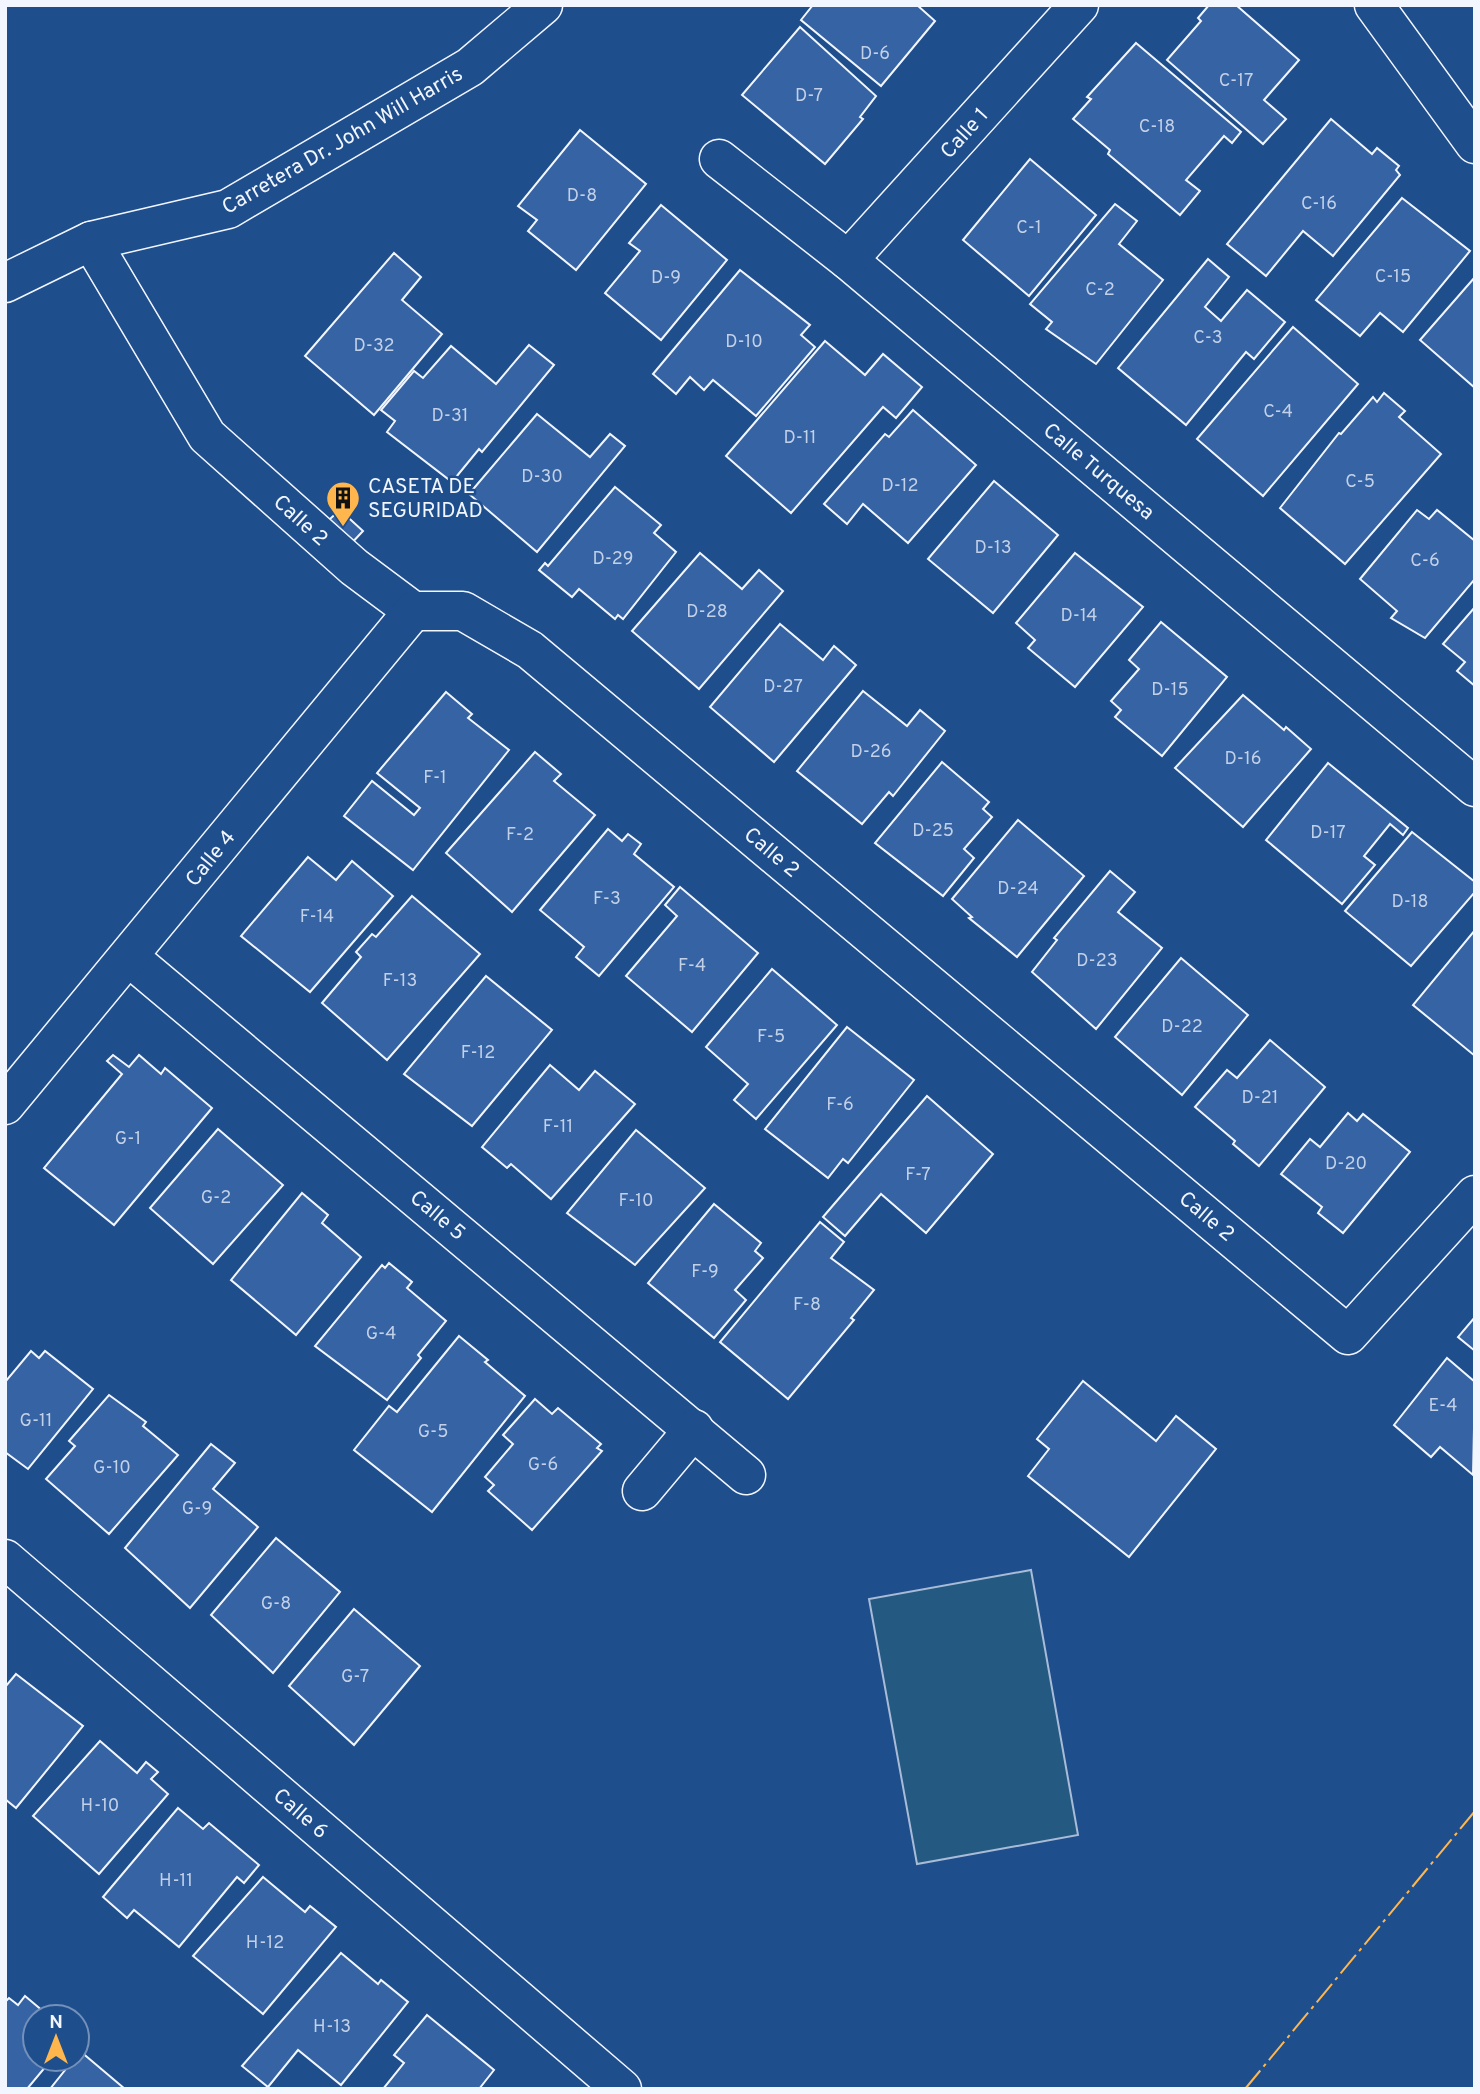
<svg xmlns="http://www.w3.org/2000/svg" width="1480" height="2094" font-family="Overpass,sans-serif">
	<rect width="100%" height="100%" fill="#1f4e8c"/>
	<polygon fill="#245a82" stroke="#a8bbd7" stroke-width="2" points="1031,1570 1078,1835 917,1864 869,1599"/>
	<g fill="#3563a3" stroke="#f2f6ff" stroke-width="2">
		<polygon points="813,5 917,5 935,21 881,86 801,20"/>
		<polygon points="1209,5 1236,5 1299,60 1264,100 1286,119 1263,144 1167,60 1201,21 1198,18"/>
		<polygon points="800,27 876,96 860,117 863,119 825,164 742,95"/>
		<polygon points="1136,43 1241,132 1232,143 1224,136 1186,180 1200,191 1180,215 1108,154 1110,150 1073,119 1091,99 1087,97"/>
		<polygon points="1331,119 1372,154 1377,148 1399,166 1396,170 1400,175 1333,256 1303,231 1266,276 1227,244"/>
		<polygon points="580,130 646,184 576,270 528,231 537,220 518,206"/>
		<polygon points="1030,159 1096,215 1029,296 963,240"/>
		<polygon points="1402,198 1470,251 1403,332 1380,313 1360,336 1316,300"/>
		<polygon points="1115,204 1137,221 1119,244 1163,280 1096,364 1046,329 1052,322 1030,304"/>
		<polygon points="661,205 727,260 661,340 605,293 640,251 629,243"/>
		<polygon points="394,253 421,277 402,300 442,334 374,415 305,356"/>
		<polygon points="1208,259 1229,277 1205,307 1221,321 1247,290 1285,322 1254,359 1246,352 1186,425 1118,368"/>
		<polygon points="740,270 810,325 801,335 815,347 756,416 713,380 704,390 690,377 676,394 653,374"/>
		<polygon points="1475,277 1475,388 1420,340"/>
		<polygon points="1293,327 1358,384 1263,496 1197,439"/>
		<polygon points="825,341 865,375 883,354 922,387 896,418 883,407 791,513 726,456"/>
		<polygon points="529,345 554,365 482,452 479,449 452,482 387,432 395,421 381,410 414,371 423,378 451,346 496,384"/>
		<polygon points="1384,393 1405,411 1399,417 1441,454 1345,564 1280,508 1339,433 1341,434 1373,397 1377,402"/>
		<polygon points="913,410 976,465 908,543 863,504 847,524 824,504 885,434 889,437"/>
		<polygon points="537,414 590,457 610,434 625,446 537,552 469,494"/>
		<polygon points="994,481 1058,535 993,613 928,559"/>
		<polygon points="615,487 661,525 654,533 676,552 623,619 618,615 615,619 579,589 572,597 539,570 545,563 548,566"/>
		<polygon points="340,510 363,531 347,548 322,526"/>
		<polygon points="1417,510 1429,519 1437,510 1475,541 1475,579 1425,638 1391,618 1397,611 1360,579"/>
		<polygon points="700,553 742,589 759,570 783,591 699,689 632,631"/>
		<polygon points="1075,553 1143,607 1075,687 1028,648 1035,640 1016,623"/>
		<polygon points="1475,607 1475,686 1457,671 1465,662 1443,644"/>
		<polygon points="1161,622 1227,677 1162,756 1115,717 1121,710 1111,701 1139,669 1129,660"/>
		<polygon points="780,624 823,660 834,646 856,665 774,762 710,707"/>
		<polygon points="863,691 907,726 920,710 945,731 893,796 889,792 862,824 797,771"/>
		<polygon points="446,692 472,714 468,718 509,750 413,870 344,816 372,781 414,815 420,808 377,773"/>
		<polygon points="1243,695 1284,730 1286,727 1311,749 1243,827 1175,768"/>
		<polygon points="535,752 561,774 554,781 595,815 512,912 446,853"/>
		<polygon points="942,762 989,802 983,809 992,817 964,849 974,858 943,896 875,843"/>
		<polygon points="1328,763 1408,828 1403,835 1390,824 1364,856 1375,865 1342,904 1266,840"/>
		<polygon points="1018,820 1084,876 1017,957 969,918 972,917 952,899"/>
		<polygon points="608,829 622,841 628,834 641,844 634,854 674,887 599,976 576,957 584,947 540,910"/>
		<polygon points="1412,832 1475,882 1475,892 1411,966 1345,911"/>
		<polygon points="308,857 336,880 352,861 393,896 310,992 241,936"/>
		<polygon points="1110,871 1135,892 1118,912 1162,948 1096,1029 1032,972 1057,940 1054,938"/>
		<polygon points="680,887 758,953 692,1032 626,976 677,916 665,905"/>
		<polygon points="412,896 480,954 387,1060 322,1003 361,957 356,952 372,934 376,937"/>
		<polygon points="1475,930 1475,1056 1413,1005"/>
		<polygon points="1181,958 1248,1015 1182,1095 1115,1037"/>
		<polygon points="772,969 837,1025 756,1119 734,1100 748,1084 706,1047"/>
		<polygon points="486,976 552,1030 472,1126 404,1074"/>
		<polygon points="847,1027 914,1080 848,1163 843,1159 828,1178 765,1129"/>
		<polygon points="1270,1040 1325,1087 1259,1166 1233,1144 1235,1141 1195,1107 1227,1070 1237,1078"/>
		<polygon points="113,1055 129,1067 139,1055 161,1074 165,1068 212,1108 114,1225 44,1168 122,1074 107,1061"/>
		<polygon points="550,1065 579,1090 595,1071 635,1104 551,1199 511,1164 507,1168 482,1147"/>
		<polygon points="927,1096 993,1154 926,1233 881,1194 845,1236 823,1217"/>
		<polygon points="1348,1113 1357,1121 1363,1114 1410,1152 1343,1233 1318,1213 1322,1207 1281,1174 1310,1139 1320,1147"/>
		<polygon points="218,1129 283,1185 213,1264 150,1208"/>
		<polygon points="636,1130 705,1188 635,1265 567,1213"/>
		<polygon points="302,1193 328,1215 322,1223 361,1257 296,1335 231,1280"/>
		<polygon points="714,1204 761,1243 755,1251 763,1258 735,1290 746,1300 714,1338 648,1283"/>
		<polygon points="820,1222 844,1242 831,1258 874,1290 851,1318 854,1320 788,1399 720,1342"/>
		<polygon points="389,1263 412,1282 407,1288 446,1321 418,1355 421,1358 387,1400 315,1346 382,1265 385,1268"/>
		<polygon points="1475,1317 1475,1351 1458,1337"/>
		<polygon points="459,1336 488,1360 485,1362 525,1396 432,1512 354,1450 389,1406 397,1412"/>
		<polygon points="31,1351 39,1358 45,1351 93,1389 28,1469 5,1452 5,1382"/>
		<polygon points="1447,1358 1475,1382 1473,1475 1440,1447 1431,1457 1394,1425"/>
		<polygon points="1083,1381 1156,1441 1176,1416 1216,1449 1129,1557 1028,1476 1049,1449 1037,1439"/>
		<polygon points="109,1395 146,1422 143,1426 178,1455 109,1534 46,1479 75,1446 69,1441"/>
		<polygon points="535,1399 552,1414 558,1408 601,1444 597,1448 602,1451 532,1530 488,1491 494,1485 485,1477 513,1444 503,1435"/>
		<polygon points="211,1444 235,1463 213,1489 258,1527 190,1608 125,1548"/>
		<polygon points="276,1538 340,1592 273,1673 211,1615"/>
		<polygon points="354,1609 420,1666 354,1745 289,1686"/>
		<polygon points="16,1674 83,1726 16,1808 5,1799 5,1687"/>
		<polygon points="100,1741 137,1773 146,1762 158,1772 151,1779 168,1794 99,1874 33,1816"/>
		<polygon points="178,1808 203,1829 209,1823 259,1865 244,1883 237,1877 179,1947 134,1910 127,1918 103,1897"/>
		<polygon points="263,1877 305,1912 310,1906 336,1927 263,2014 193,1956"/>
		<polygon points="341,1953 378,1984 381,1980 408,2002 341,2085 298,2050 268,2087 242,2066"/>
		<polygon points="25,1996 50,2017 35,2017 35,2059 52,2059 27,2089 5,2089 5,2002 9,1998 18,2005"/>
		<polygon points="427,2015 494,2070 479,2089 383,2089 404,2063 394,2055"/>
		<polygon points="80,2051 125,2089 50,2089 74,2059 77,2059"/>
	</g>
	<g fill="none" stroke-linecap="round" stroke-linejoin="round">
		<g stroke="#f2f6ff" stroke-width="41">
			<g id="street">
				<polyline points="1374,5 1475,144"/>
				<polyline points="719,159 848,260 1475,787"/>
				<polyline points="91,241 207,436 354,567 413,611 463,611 530,650 1348,1335 1475,1195"/>
				<polyline points="848,260 1079,5"/>
				<polyline points="129,957 746,1475"/>
				<polyline points="5,1105 413,611"/>
				<polyline points="642,1491 694,1429"/>
				<polyline points="5,1559 622,2089"/>
			</g>
		</g>
		<g stroke="#f2f6ff" stroke-width="41">
			<polyline id="secondary" points="5,283 91,241 228,209 470,67 543,5"/>
		</g>
		<use href="#street" stroke="#1f4e8c" stroke-width="38"/>
		<use href="#secondary" stroke="#1f4e8c" stroke-width="38"/>
		<polyline stroke="#ffb74d" stroke-width="2" stroke-dasharray="24 5 3.5 5" stroke-linecap="butt" points="1245,2089 1475,1811"/>
	</g>
	<defs>
		<g id="building-pin" transform="scale(1.75)"><path d="M0 17L-7.5 6A9.5 9.5 0 1 1 7.5 6Z" fill="#ffb74d" stroke="#1f4e8c"/><path d="M-4-6H4V6H1V3H-1V6H-4ZM-2.5-4.3h1.7v1.8h-1.7ZM.8-4.3h1.7v1.8H.8ZM-2.5-1h1.7V.8h-1.7ZM.8-1h1.7V.8H.8Z" fill="#111"/></g>
	</defs>
	<g fill-rule="evenodd">
		<use href="#building-pin" x="343" y="498"/>
	</g>
	<g text-anchor="middle" stroke-width="5" stroke-linejoin="round" paint-order="stroke">
		<g font-size="18" fill="#c3d1e8">
			<text x="875" y="59">D-6</text>
			<text x="1236" y="86">C-17</text>
			<text x="809" y="101">D-7</text>
			<text x="1157" y="132">C-18</text>
			<text x="582" y="201">D-8</text>
			<text x="1319" y="209">C-16</text>
			<text x="1029" y="233">C-1</text>
			<text x="1393" y="282">C-15</text>
			<text x="666" y="283">D-9</text>
			<text x="1100" y="295">C-2</text>
			<text x="1208" y="343">C-3</text>
			<text x="744" y="347">D-10</text>
			<text x="374" y="351">D-32</text>
			<text x="1278" y="417">C-4</text>
			<text x="450" y="421">D-31</text>
			<text x="800" y="443">D-11</text>
			<text x="542" y="482">D-30</text>
			<text x="1360" y="487">C-5</text>
			<text x="900" y="491">D-12</text>
			<text x="993" y="553">D-13</text>
			<text x="613" y="564">D-29</text>
			<text x="1425" y="566">C-6</text>
			<text x="707" y="617">D-28</text>
			<text x="1079" y="621">D-14</text>
			<text x="783" y="692">D-27</text>
			<text x="1170" y="695">D-15</text>
			<text x="871" y="757">D-26</text>
			<text x="1243" y="764">D-16</text>
			<text x="435" y="783">F-1</text>
			<text x="933" y="836">D-25</text>
			<text x="1328" y="838">D-17</text>
			<text x="520" y="840">F-2</text>
			<text x="1018" y="894">D-24</text>
			<text x="607" y="904">F-3</text>
			<text x="1410" y="907">D-18</text>
			<text x="317" y="922">F-14</text>
			<text x="1097" y="966">D-23</text>
			<text x="692" y="971">F-4</text>
			<text x="400" y="986">F-13</text>
			<text x="1182" y="1032">D-22</text>
			<text x="771" y="1042">F-5</text>
			<text x="478" y="1058">F-12</text>
			<text x="1260" y="1103">D-21</text>
			<text x="840" y="1110">F-6</text>
			<text x="558" y="1132">F-11</text>
			<text x="128" y="1144">G-1</text>
			<text x="1346" y="1169">D-20</text>
			<text x="918" y="1180">F-7</text>
			<text x="216" y="1203">G-2</text>
			<text x="636" y="1206">F-10</text>
			<text x="705" y="1277">F-9</text>
			<text x="807" y="1310">F-8</text>
			<text x="381" y="1339">G-4</text>
			<text x="1443" y="1411">E-4</text>
			<text x="36" y="1426">G-11</text>
			<text x="433" y="1437">G-5</text>
			<text x="543" y="1470">G-6</text>
			<text x="112" y="1473">G-10</text>
			<text x="197" y="1514">G-9</text>
			<text x="276" y="1609">G-8</text>
			<text x="355" y="1682">G-7</text>
			<text x="100" y="1811">H-10</text>
			<text x="176" y="1886">H-11</text>
			<text x="265" y="1948">H-12</text>
			<text x="332" y="2032">H-13</text>
		</g>
		<g font-size="21" fill="#f2f6ff" stroke="#1f4e8c">
			<text transform="translate(964 133) rotate(-48)" y="7">Calle 1</text>
			<text transform="translate(342 140) rotate(-30)" y="7">Carretera Dr. John Will Harris</text>
			<text transform="translate(1099 471) rotate(40)" y="7">Calle Turquesa</text>
			<text transform="translate(301 520) rotate(42)" y="7">Calle 2</text>
			<text transform="translate(772 852) rotate(40)" y="7">Calle 2</text>
			<text transform="translate(210 858) rotate(-51)" y="7">Calle 4</text>
			<text transform="translate(438 1215) rotate(40)" y="7">Calle 5</text>
			<text transform="translate(1207 1216) rotate(40)" y="7">Calle 2</text>
			<text transform="translate(301 1813) rotate(41)" y="7">Calle 6</text>
		</g>
		<g font-size="21" fill="#f2f6ff" stroke="#1f4e8c" text-anchor="start">
			<text x="368" y="493">CASETA DE<tspan x="368" dy="24">SEGURIDAD</tspan></text>
		</g>
	</g>
	<rect width="1480" height="2094" fill="none" stroke="#f2f6ff" stroke-width="14"/>
	<g transform="translate(56 2038)"><circle r="33" fill="#1f4e8c" stroke="#7391ba" stroke-width="2"/>
	<path d="M0-5L12 26L0 18L-12 26Z" fill="#ffb74d"/>
	<text y="-10" font-size="19" font-weight="bold" text-anchor="middle" fill="#f2f6ff">N</text>
	</g>
</svg>
